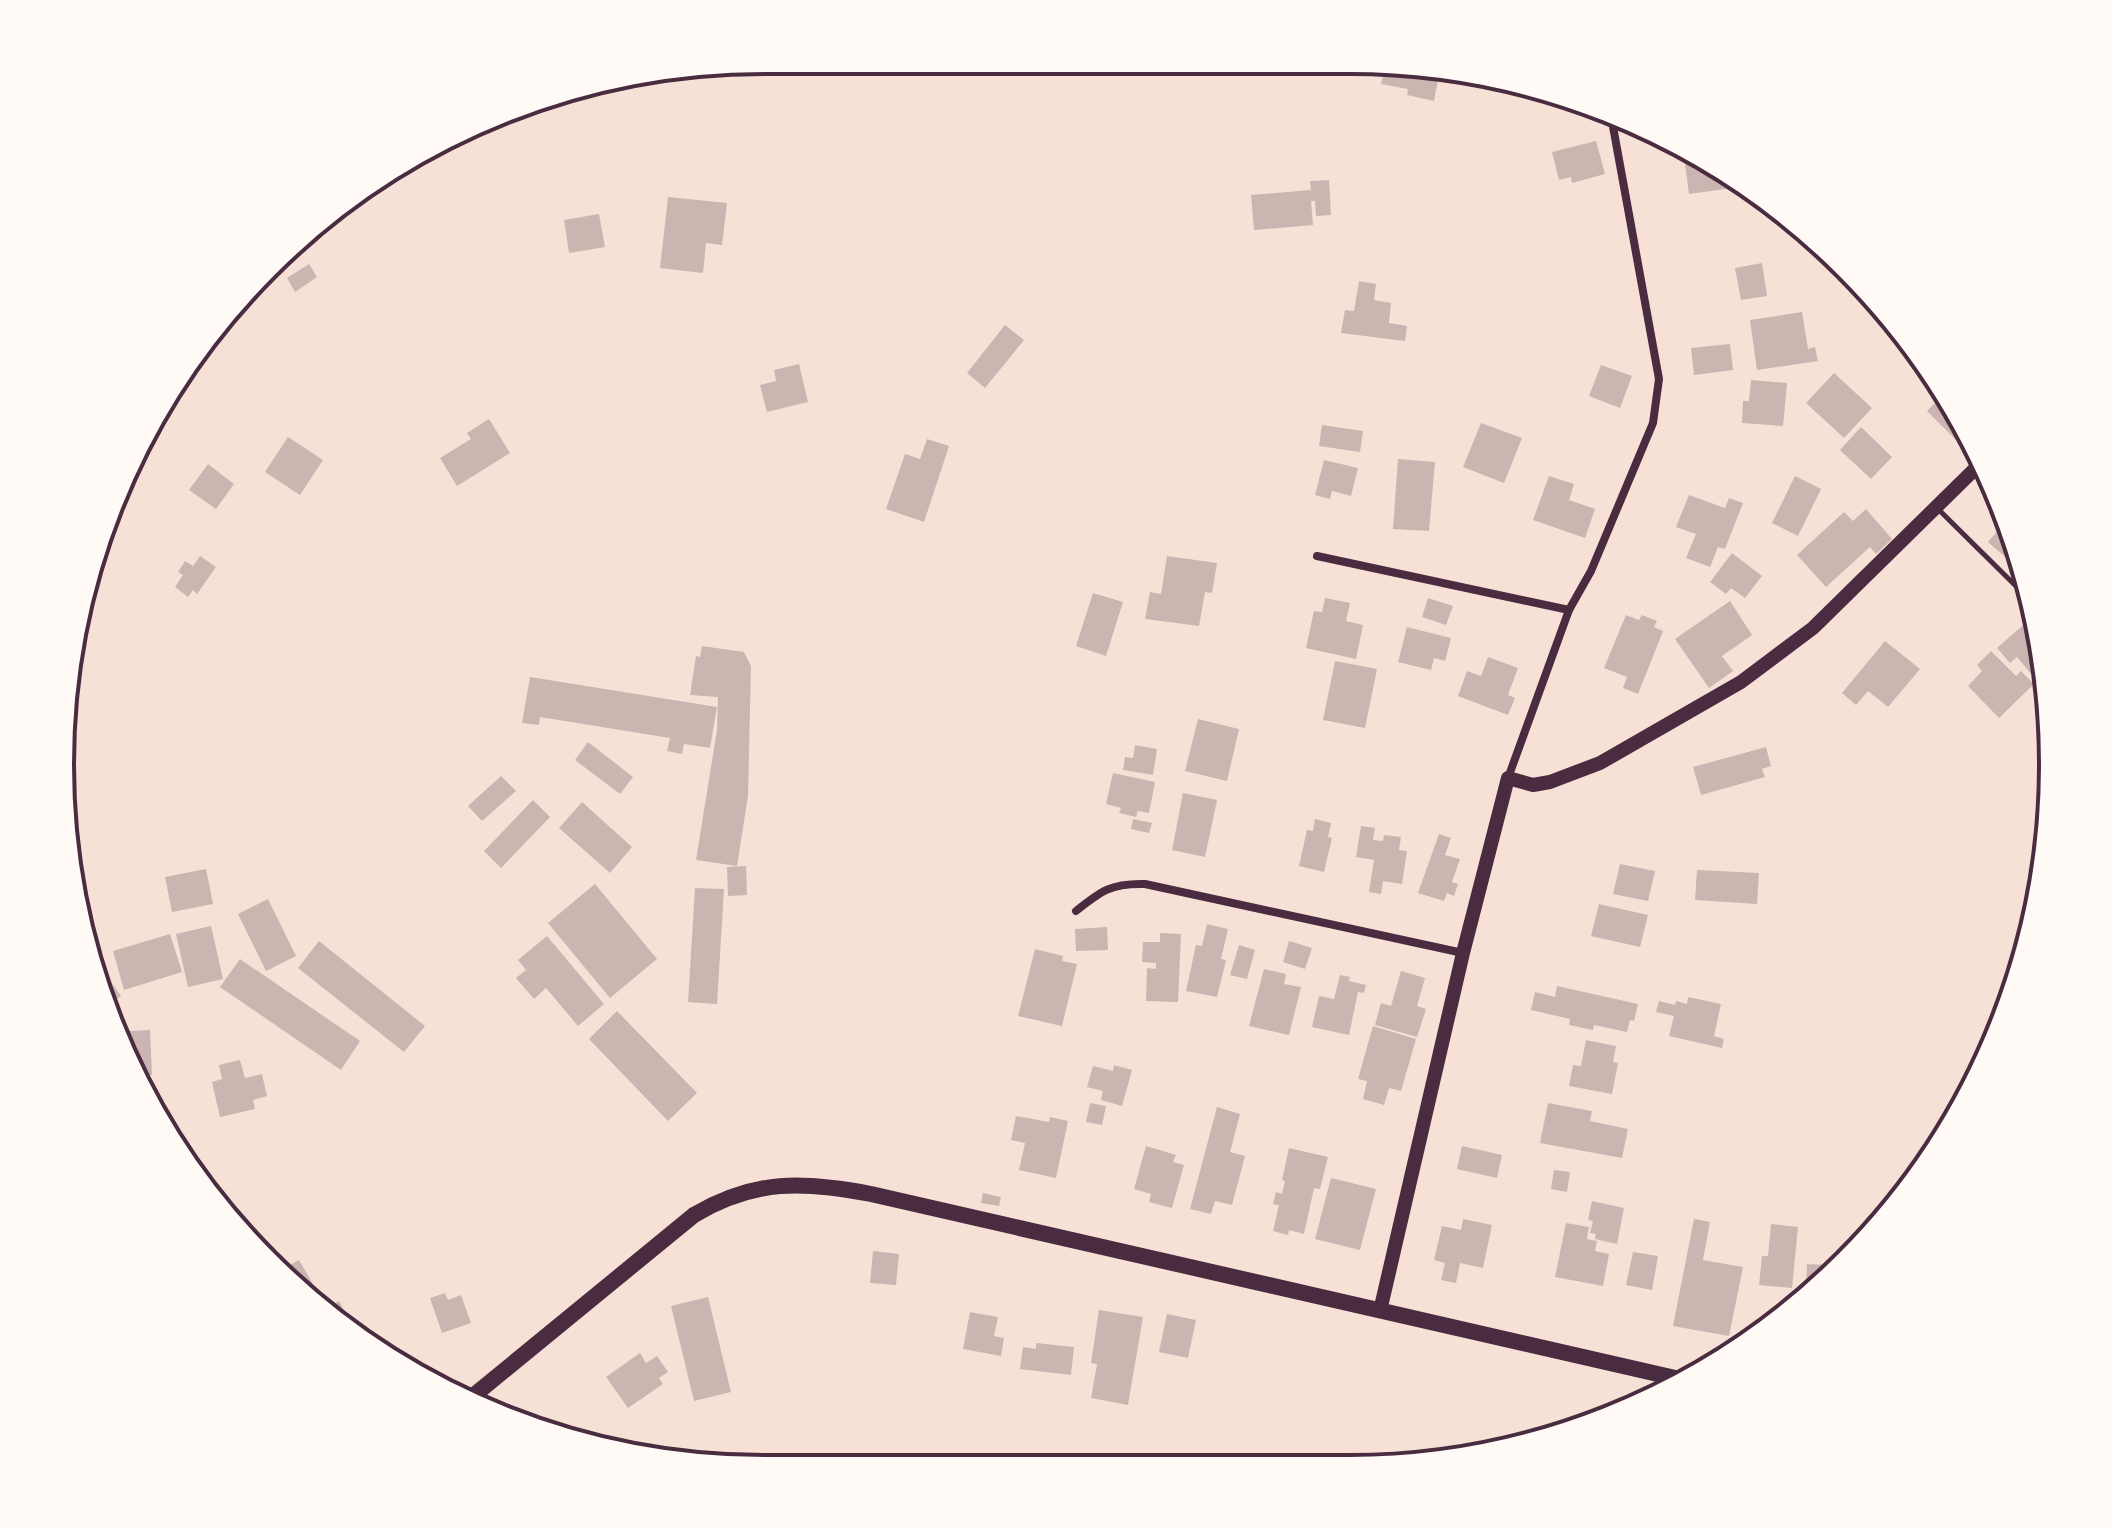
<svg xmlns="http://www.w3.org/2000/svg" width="2113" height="1529" font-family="Karla,sans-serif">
	<rect width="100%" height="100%" fill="#f7e1d7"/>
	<g fill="#ccb4b1">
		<polygon points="1386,64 1440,69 1434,101 1407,95 1408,89 1381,84"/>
		<polygon points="1478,73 1486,74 1517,86 1477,84"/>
		<polygon points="1596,141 1605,174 1572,183 1571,177 1559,180 1552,152"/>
		<polygon points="1699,154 1701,155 1740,187 1689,194 1684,156"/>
		<polygon points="1329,180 1331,215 1316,216 1315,201 1311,201 1313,225 1254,230 1251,195 1311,190 1310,181"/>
		<polygon points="668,197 727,203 722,245 706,243 703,273 660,268"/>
		<polygon points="599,214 605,247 569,253 564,220"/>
		<polygon points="1762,263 1767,296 1741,300 1735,268"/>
		<polygon points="309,264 317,277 295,292 287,278"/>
		<polygon points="1359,281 1376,284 1374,300 1391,303 1389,323 1407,326 1405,341 1341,333 1345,310 1354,311"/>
		<polygon points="1802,312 1808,349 1815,347 1818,361 1757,370 1750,320"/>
		<polygon points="1005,325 1024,340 985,388 967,373"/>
		<polygon points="1730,344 1733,370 1694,375 1691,348"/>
		<polygon points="799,364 808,402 767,412 760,385 776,381 774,370"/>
		<polygon points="1601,365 1632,376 1620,408 1589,396"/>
		<polygon points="1834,373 1872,408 1844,438 1806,403"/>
		<polygon points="1751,380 1787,383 1783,426 1742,423 1743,401 1749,401"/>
		<polygon points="1945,393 1959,413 1970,436 1961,445 1927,411"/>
		<polygon points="489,419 510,453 457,486 440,458 471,439 467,433"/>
		<polygon points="1481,423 1522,438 1504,483 1463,467"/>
		<polygon points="1322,425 1363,431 1360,452 1319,446"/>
		<polygon points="1861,427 1892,457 1871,479 1840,450"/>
		<polygon points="288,437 323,460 300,495 265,472"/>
		<polygon points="927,439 949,446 924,522 886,509 905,454 920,459"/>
		<polygon points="1398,459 1435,462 1429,531 1393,529"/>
		<polygon points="1324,460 1358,468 1351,496 1332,491 1330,499 1315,495"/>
		<polygon points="208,464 234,484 216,509 189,490"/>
		<polygon points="1549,476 1574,484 1569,500 1595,509 1585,538 1533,520"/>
		<polygon points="1795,476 1821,489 1798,536 1772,523"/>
		<polygon points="1689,495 1725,508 1729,498 1743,503 1725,549 1718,547 1710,567 1686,558 1696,534 1676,527"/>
		<polygon points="1866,509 1892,539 1876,554 1870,547 1826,587 1797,555 1844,512 1853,521"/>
		<polygon points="2007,520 2016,538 2022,565 2019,569 1988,542"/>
		<polygon points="1732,553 1762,576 1745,598 1731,588 1726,594 1710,582"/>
		<polygon points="200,556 216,567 197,594 193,590 188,597 175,587 183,575 178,572 185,561 193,566"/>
		<polygon points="1167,556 1217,563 1212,593 1205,592 1199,626 1145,619 1150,592 1161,594"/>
		<polygon points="1093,593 1123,602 1106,656 1076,646"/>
		<polygon points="1325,598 1350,603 1346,621 1363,625 1356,659 1306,648 1314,611 1322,612"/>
		<polygon points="1428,598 1453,606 1446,625 1422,617"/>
		<polygon points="1730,601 1752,635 1722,656 1733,671 1709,688 1675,639"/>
		<polygon points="1626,615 1639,620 1642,615 1657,621 1654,627 1663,631 1638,694 1623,688 1627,677 1604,668"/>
		<polygon points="2030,619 2036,626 2031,630 2039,640 2046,671 2036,680 2017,657 2010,663 1997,648"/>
		<polygon points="1407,627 1451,638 1445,661 1434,658 1431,670 1398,662"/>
		<polygon points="1885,641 1920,669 1888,707 1868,691 1856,705 1842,693"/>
		<polygon points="702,646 744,652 751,666 748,796 737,866 696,860 717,730 718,697 690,695 696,656 700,657"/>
		<polygon points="1991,651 2016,676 2021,671 2034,684 1999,718 1968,686 1982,671 1977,665"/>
		<polygon points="1488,657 1518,668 1508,695 1515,698 1508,715 1458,696 1467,671 1481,676"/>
		<polygon points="1335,661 1377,669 1365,728 1323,720"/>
		<polygon points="530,677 717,707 710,748 684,744 682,754 667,751 670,738 540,717 539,725 522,723"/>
		<polygon points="1198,719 1239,729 1227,781 1185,771"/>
		<polygon points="588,742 633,777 620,794 575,760"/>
		<polygon points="1135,745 1157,749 1153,775 1123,770 1125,757 1133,758"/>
		<polygon points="1766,747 1771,766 1762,769 1765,777 1701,795 1693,767"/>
		<polygon points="1113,773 1155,782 1149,813 1138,811 1136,817 1119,813 1121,808 1106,804"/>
		<polygon points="501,776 516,791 482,821 468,806"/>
		<polygon points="1183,793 1217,800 1205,857 1172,850"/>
		<polygon points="533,800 550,817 501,868 484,851"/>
		<polygon points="582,802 632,847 610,873 559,828"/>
		<polygon points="1133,819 1152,823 1149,833 1131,829"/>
		<polygon points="1315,819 1331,823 1328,837 1332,838 1324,872 1299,866 1307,830 1313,831"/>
		<polygon points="1361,826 1375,828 1373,840 1383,841 1384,835 1401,837 1399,850 1407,851 1402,884 1383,881 1381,894 1369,892 1374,860 1356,857"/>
		<polygon points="1439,834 1451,838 1445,855 1460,859 1452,882 1458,884 1454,896 1447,893 1444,901 1418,893"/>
		<polygon points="1620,864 1655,871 1648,901 1613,894"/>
		<polygon points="746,866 747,895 728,896 727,867"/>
		<polygon points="206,869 213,904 172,912 165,877"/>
		<polygon points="1697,870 1759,873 1757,904 1695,900"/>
		<polygon points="595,884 657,959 610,998 548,923"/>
		<polygon points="695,888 724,889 717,1004 688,1002"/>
		<polygon points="268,899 296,956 266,971 238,914"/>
		<polygon points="1599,904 1648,915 1640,947 1591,936"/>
		<polygon points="1207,924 1228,929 1221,959 1226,960 1217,997 1186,991 1196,945 1202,946"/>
		<polygon points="211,926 223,979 188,987 176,934"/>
		<polygon points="1107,927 1108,950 1076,951 1075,929"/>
		<polygon points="1160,933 1181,934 1178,1002 1146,1001 1147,968 1156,969 1156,963 1142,962 1143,942 1160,942"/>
		<polygon points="170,934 182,972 124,990 113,951"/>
		<polygon points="547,936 604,1004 578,1026 546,988 534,999 516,978 526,970 518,960"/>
		<polygon points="319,941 425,1026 404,1052 298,968"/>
		<polygon points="1289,941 1312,948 1305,969 1283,962"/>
		<polygon points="1239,945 1255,950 1247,979 1230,975"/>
		<polygon points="1035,949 1063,956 1062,961 1077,964 1062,1026 1018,1016"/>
		<polygon points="240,959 360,1041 341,1070 220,987"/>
		<polygon points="1264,969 1286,974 1284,984 1301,987 1289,1035 1249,1026"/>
		<polygon points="1401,971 1425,978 1417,1006 1426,1009 1417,1037 1375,1025 1381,1003 1391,1006"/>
		<polygon points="1340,975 1350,977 1349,981 1366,985 1364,993 1358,992 1349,1035 1312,1027 1319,996 1334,999"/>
		<polygon points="111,982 121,996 106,1006 102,989"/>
		<polygon points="1557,986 1638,1004 1634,1021 1630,1020 1627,1032 1594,1025 1593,1030 1569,1025 1570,1019 1531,1010 1535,992 1555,997"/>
		<polygon points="1688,997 1721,1004 1714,1036 1724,1039 1722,1048 1669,1036 1674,1016 1656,1012 1659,1001 1675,1005 1676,1001 1687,1004"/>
		<polygon points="617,1011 697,1093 668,1121 589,1039"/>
		<polygon points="1373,1026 1416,1039 1401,1091 1389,1088 1384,1105 1363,1099 1367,1081 1358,1079"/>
		<polygon points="150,1030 152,1075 139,1076 113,1032"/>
		<polygon points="1586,1040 1616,1046 1613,1062 1618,1063 1612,1094 1569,1086 1573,1065 1581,1066"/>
		<polygon points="240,1060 245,1078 262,1074 267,1096 253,1100 255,1109 220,1117 212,1082 222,1079 219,1065"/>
		<polygon points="1114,1065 1132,1070 1122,1106 1101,1100 1103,1091 1087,1087 1093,1066 1113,1071"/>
		<polygon points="1090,1103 1106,1106 1102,1125 1086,1122"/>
		<polygon points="1548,1103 1592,1111 1590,1121 1628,1129 1622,1158 1540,1143"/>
		<polygon points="1217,1107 1240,1114 1230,1152 1245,1156 1232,1205 1215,1201 1211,1214 1190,1209"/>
		<polygon points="1016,1116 1049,1122 1050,1117 1068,1121 1056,1178 1019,1170 1025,1143 1011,1140"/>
		<polygon points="1146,1146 1176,1155 1173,1162 1184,1165 1172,1208 1149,1202 1151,1194 1134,1189"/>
		<polygon points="1462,1146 1502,1155 1497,1178 1457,1169"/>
		<polygon points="1289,1148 1328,1157 1320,1189 1314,1188 1304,1234 1289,1230 1288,1235 1273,1231 1279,1205 1273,1204 1276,1192 1282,1194 1285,1181 1282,1180"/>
		<polygon points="1554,1170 1570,1172 1567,1192 1551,1189"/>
		<polygon points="1331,1178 1376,1189 1360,1250 1315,1239"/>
		<polygon points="983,1193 1001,1197 999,1206 981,1203"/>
		<polygon points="1592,1201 1624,1208 1617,1244 1595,1239 1596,1234 1590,1233 1593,1221 1588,1220"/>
		<polygon points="1463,1219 1492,1225 1483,1268 1460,1263 1456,1283 1441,1280 1445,1263 1434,1260 1442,1226 1461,1230"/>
		<polygon points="1694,1219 1710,1222 1703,1260 1743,1267 1729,1336 1673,1326"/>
		<polygon points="1566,1223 1589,1227 1587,1239 1597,1241 1595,1251 1609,1254 1603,1286 1555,1277"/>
		<polygon points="1771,1224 1798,1227 1792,1288 1759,1285 1762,1256 1768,1256"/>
		<polygon points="873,1251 899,1254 896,1285 870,1283"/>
		<polygon points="1633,1252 1658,1256 1652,1290 1626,1285"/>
		<polygon points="299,1260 314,1286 302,1292 279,1271"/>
		<polygon points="1807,1264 1828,1265 1828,1278 1820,1287 1806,1286"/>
		<polygon points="445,1293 448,1300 461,1295 471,1323 442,1333 430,1298"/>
		<polygon points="708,1297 731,1392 694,1401 671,1306"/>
		<polygon points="322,1299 327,1308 339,1301 358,1337 335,1323 314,1303"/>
		<polygon points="1099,1310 1143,1317 1128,1405 1091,1398 1097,1364 1091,1363"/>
		<polygon points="970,1312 998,1317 994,1336 1004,1338 1001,1356 963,1349"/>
		<polygon points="1167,1314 1196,1320 1188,1358 1159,1352"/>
		<polygon points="1036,1343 1074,1347 1071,1375 1020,1369 1023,1347 1036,1349"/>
		<polygon points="640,1353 646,1363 657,1356 668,1372 659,1378 663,1384 628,1408 606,1377"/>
	</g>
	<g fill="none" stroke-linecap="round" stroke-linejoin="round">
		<polyline stroke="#4a2c40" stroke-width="5" points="1937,508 2030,600"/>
		<g stroke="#4a2c40" stroke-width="8">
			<polyline points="1317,556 1569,610"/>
			<polyline points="1508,778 1569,610 1591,571 1653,423 1659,379 1612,121"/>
			<path d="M1076,911c25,-20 35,-28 69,-27l318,69"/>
		</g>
		<polyline stroke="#4a2c40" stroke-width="14" points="1380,1311 1463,953 1508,778 1533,785 1550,782 1600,763 1741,682 1813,628 1981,463"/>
		<path stroke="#4a2c40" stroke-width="16" d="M467,1401l227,-186c61,-36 109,-34 177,-21l813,186"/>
	</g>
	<path d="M0 0H2113V1529H0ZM764 74H1349A690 690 0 0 1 2039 764V765A690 690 0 0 1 1349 1455H764A690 690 0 0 1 74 765V764A690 690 0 0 1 764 74Z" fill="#fffaf5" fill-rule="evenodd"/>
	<path fill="none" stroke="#4a2c40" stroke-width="4" d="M764 74H1349A690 690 0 0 1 2039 764V765A690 690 0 0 1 1349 1455H764A690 690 0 0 1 74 765V764A690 690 0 0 1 764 74Z"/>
</svg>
